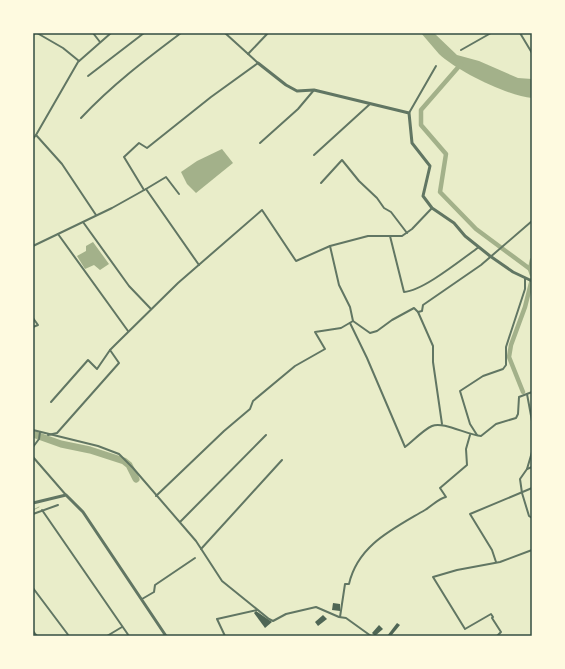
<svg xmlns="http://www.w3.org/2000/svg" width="565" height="669" font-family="'Source Sans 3',sans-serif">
	<rect width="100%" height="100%" fill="#e9edc9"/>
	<g fill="#a3b18a">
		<path d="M421,33h13l23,22 22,6 39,17 14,1v19c-24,-2 -75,-27 -93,-44 -6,-7 -12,-14 -18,-21z"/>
		<polygon points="222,149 233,163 196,193 187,184 181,172 197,161"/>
		<polygon points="93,242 109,264 100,270 94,265 85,269 77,256 86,251 86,246"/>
	</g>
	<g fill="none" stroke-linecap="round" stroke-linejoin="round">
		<polyline stroke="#a3b18a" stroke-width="1" points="33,510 39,507"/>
		<g stroke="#a3b18a" stroke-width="4.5">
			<polyline points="461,64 421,110 421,125 446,154 440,192 476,229 530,269"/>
			<polyline points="532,260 530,269 532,275"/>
			<polyline points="523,392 509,357 511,345 525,307 532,279"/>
		</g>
		<polyline stroke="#a3b18a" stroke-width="7" points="33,434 61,444 90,450 124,461 129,465 136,479"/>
	</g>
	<g fill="#4f6655">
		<polygon points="333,603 340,604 340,611 332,610"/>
		<polygon points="256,611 272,622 265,628 254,613"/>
		<polygon points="323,615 327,619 318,626 315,622"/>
		<polygon points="397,623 400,625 391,636 387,636"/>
		<polygon points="379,625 383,629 375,636 372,633"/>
	</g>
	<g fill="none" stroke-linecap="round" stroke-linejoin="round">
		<g stroke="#617663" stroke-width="2">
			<polyline points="37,33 63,48 79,61"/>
			<polyline points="93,33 100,42"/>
			<polyline points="520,33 532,53"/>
			<polyline points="33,35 35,33"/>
			<polyline points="461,50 491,33"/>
			<polyline points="248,54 268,33"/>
			<polyline points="88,76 144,33"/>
			<polyline points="409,113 436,66"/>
			<path d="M81,118c31,-33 64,-58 100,-85"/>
			<polyline points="33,139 36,135"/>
			<polyline points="260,143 298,109 314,90"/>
			<polyline points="314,155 370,104"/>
			<polyline points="321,183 342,160 359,181 377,198 384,208 391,212 407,233"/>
			<polyline points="146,189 166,177 179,194"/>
			<polyline points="144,190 124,157 139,143 147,148 211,97 258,63 225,33"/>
			<polyline points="96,215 62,164 36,135 78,62 111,33"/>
			<polyline points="83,222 129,286 151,309"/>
			<polyline points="58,234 128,331"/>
			<path d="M390,236l14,56c19,-1 58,-33 75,-45"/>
			<polyline points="33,246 112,208 146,189 199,265"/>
			<polyline points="330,246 339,285 350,307 353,321"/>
			<polyline points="418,312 433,346 433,362 442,424"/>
			<polyline points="33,318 38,325 33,327"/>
			<path d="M350,323l17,35 38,89c8,-6 18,-17 27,-21 11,-5 35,9 49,10l15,-12 20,-6 2,-4 1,-17 13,-5"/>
			<polyline points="527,394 532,421"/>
			<polyline points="51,402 88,360 97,369 110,350"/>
			<polyline points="33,430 98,446 119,454 133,468 196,541 222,581 269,619 273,621 286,614 316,607 339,617 346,618 371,636"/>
			<polyline points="48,435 57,433 119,363 110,350 116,344 178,283 262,210 296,261 330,246 368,236 402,236 412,229 432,208"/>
			<polyline points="477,435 470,424 460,391 483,376 503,369 506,365 506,347 525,289 525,279"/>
			<polyline points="33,447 39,439 40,432"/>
			<polyline points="532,452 527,469 520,479 522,493 529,516 532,518"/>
			<polyline points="33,457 66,495"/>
			<polyline points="527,469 532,467"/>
			<polyline points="156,496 224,431 250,409 253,401 295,366 325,349 315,332 341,328 353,321 370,333 377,331 392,320 414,308 418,312 422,311 423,305 481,265 532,221"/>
			<polyline points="42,510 129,636"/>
			<polyline points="33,514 58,505"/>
			<polyline points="180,522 266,435"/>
			<polyline points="201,549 282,460"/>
			<polyline points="496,562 492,550 470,514 532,488"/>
			<polyline points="33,588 69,636"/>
			<polyline points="142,599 154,592 155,585 195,558"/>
			<path d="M340,617l5,-33h4c9,-39 44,-55 76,-74 7,-4 14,-12 21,-13l-6,-9 27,-23 -1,-16 4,-14"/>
			<polyline points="33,631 37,636"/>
			<polyline points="107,636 122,627"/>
			<polyline points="225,636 217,619 257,610"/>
			<polyline points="497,636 501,632 492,618 493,617 491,614 465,629 433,577 457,570 500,562 532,550"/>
		</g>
		<g stroke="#617663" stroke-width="3">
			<polyline points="258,63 286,85 297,91 314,90 409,113 412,143 430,166 423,196 432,208 454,223 465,236 490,256 513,272 532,281"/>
			<polyline points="33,503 66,495 83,512 166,636"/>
		</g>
	</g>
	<rect width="565" height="669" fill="none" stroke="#fefae0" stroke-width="68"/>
	<rect x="34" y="34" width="497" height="601" fill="none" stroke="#344e41" stroke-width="1.5"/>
</svg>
